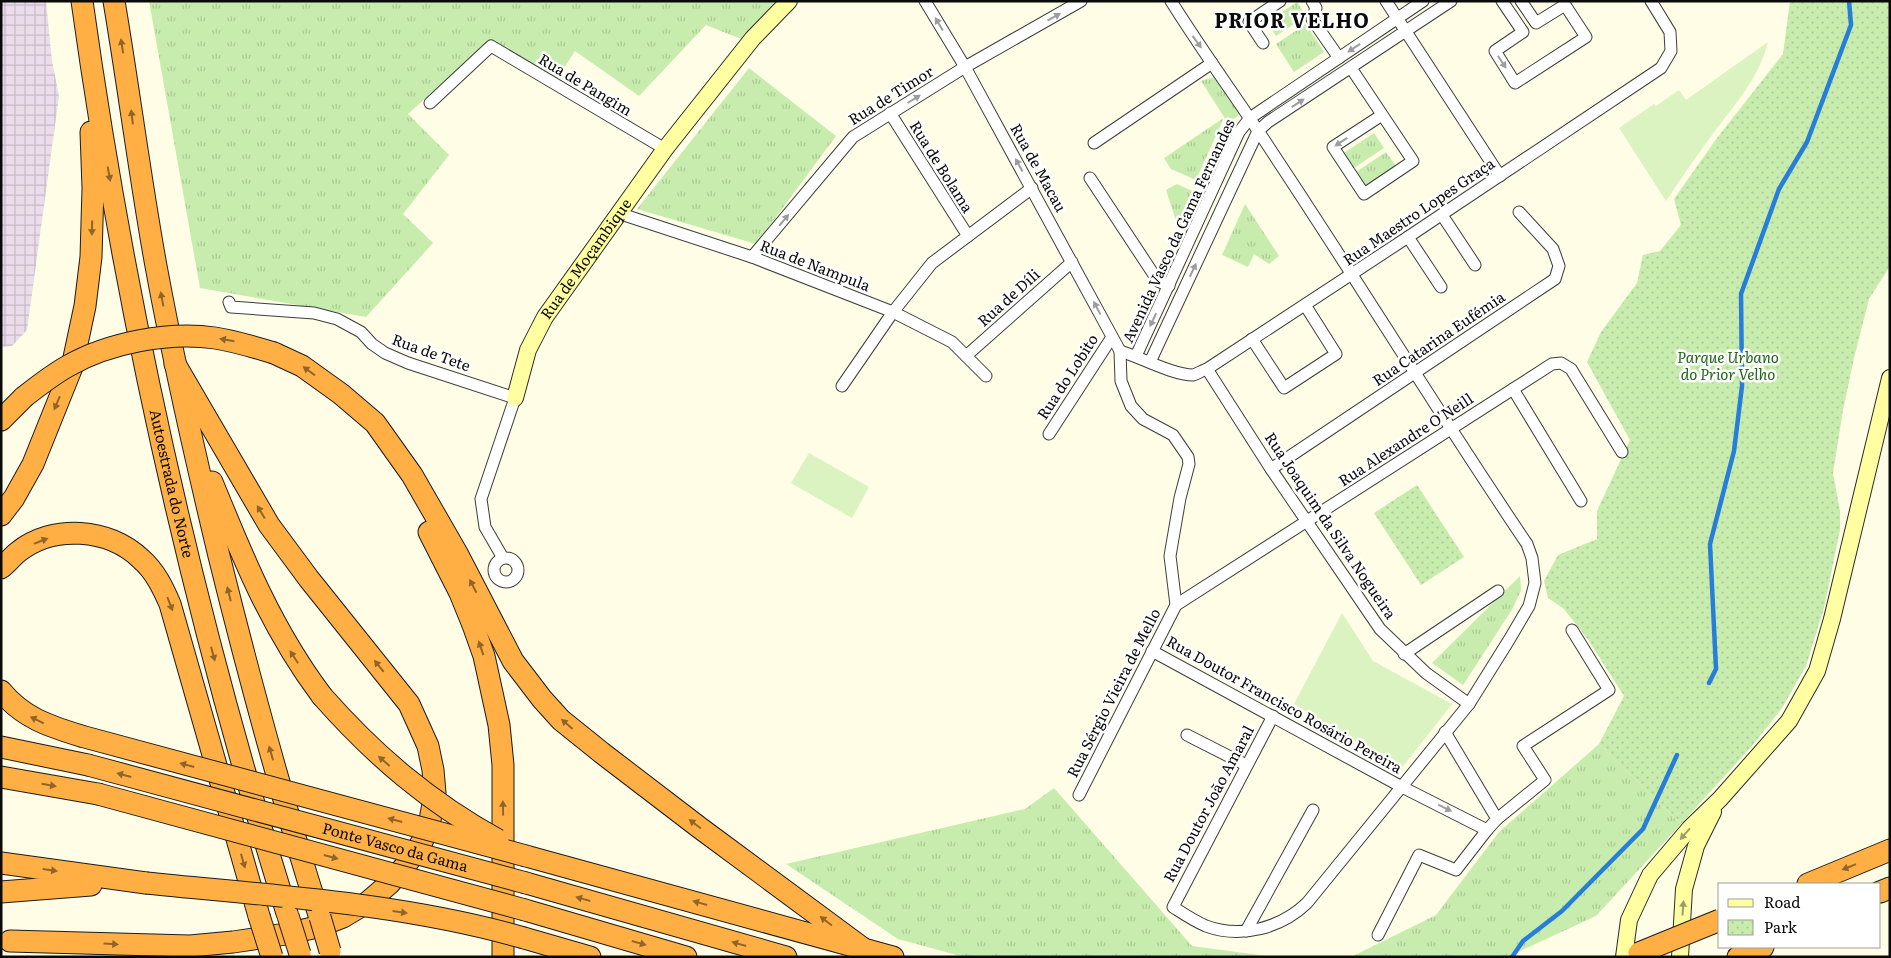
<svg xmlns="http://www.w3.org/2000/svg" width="1891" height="958" font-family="Literata,serif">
	<defs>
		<pattern id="industrial-grid" width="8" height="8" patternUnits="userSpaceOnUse" patternTransform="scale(1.25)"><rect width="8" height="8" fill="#eadcea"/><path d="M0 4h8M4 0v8" fill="none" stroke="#c7bbc7"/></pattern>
		<pattern id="grass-tufts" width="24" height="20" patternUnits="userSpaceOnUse" patternTransform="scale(1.25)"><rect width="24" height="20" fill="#c7ecad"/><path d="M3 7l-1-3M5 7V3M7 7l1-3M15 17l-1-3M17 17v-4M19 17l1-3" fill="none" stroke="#aac994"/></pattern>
		<pattern id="park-dots" width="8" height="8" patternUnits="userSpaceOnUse" patternTransform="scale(1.25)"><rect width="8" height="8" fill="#c7ecad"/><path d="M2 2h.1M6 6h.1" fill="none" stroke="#aac994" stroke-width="1.8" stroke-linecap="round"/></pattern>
	</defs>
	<rect width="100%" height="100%" fill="#fffde6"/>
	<polygon fill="url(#industrial-grid)" points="1,1 46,1 52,61 59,96 27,330 12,346 1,347"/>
	<g fill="url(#grass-tufts)">
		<polygon points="149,1 776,1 741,39 706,25 639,96 575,51 557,79 490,40 408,114 449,155 403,214 433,243 366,317 200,288"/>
		<polygon points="1297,2 1306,16 1276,36 1267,22"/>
		<polygon points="1306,24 1324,52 1294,72 1276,44"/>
		<polygon points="749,68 836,136 756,244 637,209"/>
		<polygon points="1214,77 1242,113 1228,123 1201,81"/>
		<polygon points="1222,119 1223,120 1196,180 1171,169 1164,158"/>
		<polygon points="1374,133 1384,148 1354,168 1344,153"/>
		<polygon points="1386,152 1396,166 1366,186 1356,172"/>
		<polygon points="1177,184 1192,191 1177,224 1166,190"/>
		<polygon points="1245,204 1279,256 1269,264 1254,254 1248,267 1222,255"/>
		<polygon points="1520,576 1521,590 1513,608 1463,685 1432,663"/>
		<polygon points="1599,744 1681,824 1596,916 1507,957 1351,957 1436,915 1499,832"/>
		<polygon points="1054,788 1192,946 1273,957 964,957 898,939 786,864 1025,809"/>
	</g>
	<g fill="url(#park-dots)">
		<polygon points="1790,1 1890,1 1890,266 1869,299 1854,358 1843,410 1833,473 1840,511 1840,530 1824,608 1806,666 1782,708 1752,746 1681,824 1599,744 1624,696 1587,638 1563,608 1548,598 1544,581 1558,555 1597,539 1597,511 1630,440 1587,362 1601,332 1637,283 1643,255 1660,251 1681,225 1674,199 1717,138 1783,54"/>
		<polygon points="1417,485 1464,557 1421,585 1374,513"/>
	</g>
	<g fill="#dbf3c0">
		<path d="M1768,42c-9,35 -30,59 -51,86 -18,24 -35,49 -51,73l-47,-73 35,-24 2,2 23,-16 7,10z"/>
		<polygon points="809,453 869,487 852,518 791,483"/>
		<polygon points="1342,613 1373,661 1452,704 1401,769 1294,704"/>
	</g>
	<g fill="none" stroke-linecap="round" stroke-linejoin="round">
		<g stroke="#267dda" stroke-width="4.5">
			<polyline points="1709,683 1716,669 1710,544 1734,451 1742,386 1741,294 1779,189 1807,142 1851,25 1849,1"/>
			<polyline points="1512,957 1523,941 1562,911 1643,829 1677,755"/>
		</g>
		<g stroke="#3d3d3d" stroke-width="13">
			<g id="street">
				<polyline points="925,1 965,67 1120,351 1121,381 1131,406 1143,419 1173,435 1188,457 1189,464 1180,498 1170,556 1176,605"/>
				<path d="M1171,1c33,53 71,104 105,157 85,128 165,259 251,386l5,14 3,25 -6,23 -20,34 -40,64 -162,199c-26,25 -66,36 -101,23 -12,-5 -22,-12 -33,-19l100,-191"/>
				<polyline points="1312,1 1316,8 1312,19 1339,58"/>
				<polyline points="1386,1 1500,176"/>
				<polyline points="1502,1 1523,32 1495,51 1515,83 1586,37 1565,5 1536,23 1521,1"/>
				<polyline points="1263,43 1249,22 1280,1"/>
				<polyline points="1351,68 1413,161 1364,194 1333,147 1382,115"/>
				<polyline points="430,103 491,46 665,149"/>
				<polyline points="890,113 968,236"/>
				<polyline points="1094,143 1212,63"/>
				<polyline points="1090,178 1158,281 1169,286"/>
				<polyline points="618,213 752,257 893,312 952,342 986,376"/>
				<polyline points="1442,215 1475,265"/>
				<polyline points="1408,237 1441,287"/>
				<polyline points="752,257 853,137 965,67 1081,1"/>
				<polyline points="229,302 231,307 314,313 337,319 361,332 372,344 385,353 408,363 515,398 481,499 485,527 503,558"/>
				<polyline points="1252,339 1284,388 1336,354 1305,305"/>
				<path d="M1120,351c20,6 53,24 73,24 4,-1 10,-5 14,-6l201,-132 253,-169 10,-17 -1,-19 -19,-31"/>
				<polyline points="966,356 1072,262"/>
				<polyline points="1136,356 1239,132 1250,118 1423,1"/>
				<polyline points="1150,362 1258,131 1268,122 1451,1"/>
				<polyline points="1207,369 1271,469 1380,629 1426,673 1469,704"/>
				<polyline points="842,386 893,312 932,263 1032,188"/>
				<polyline points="1513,389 1581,501"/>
				<polyline points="1049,434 1112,337"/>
				<polyline points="1271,469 1555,279 1559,266 1553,249 1519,212"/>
				<circle cx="506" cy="570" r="12"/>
				<polyline points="1152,651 1402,787 1487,830 1497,819 1445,732"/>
				<polyline points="1404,654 1498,591"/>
				<polyline points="1187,735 1246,765"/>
				<polyline points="1079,795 1176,605 1552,364 1561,363 1571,369 1622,452"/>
				<polyline points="1497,819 1545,780 1523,746 1609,690 1572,630"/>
				<polyline points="1246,931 1313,810"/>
				<polyline points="1378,935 1419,855 1456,870 1487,830"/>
			</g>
		</g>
		<g stroke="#2c2c2c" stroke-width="18">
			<g id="secondary">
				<path id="s1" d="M515,398l13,-48 17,-33 120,-168 88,-111 36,-37"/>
				<polyline points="1624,957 1629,920 1650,875 1690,828 1720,799 1789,721 1817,671 1832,619 1890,378"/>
				<polyline points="1680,957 1684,889 1696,846 1713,812"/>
			</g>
		</g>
		<g stroke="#1b1b1b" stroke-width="23">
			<g id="highway">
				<path id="s2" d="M82,1c43,309 112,615 205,912"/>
				<path d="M114,1c15,89 26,177 42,265 18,98 40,194 63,290 30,121 62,240 100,359"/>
				<polyline points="274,353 302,366 341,394 375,423 412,475 458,555 513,661 542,699 561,720 602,753 700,828 865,950"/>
				<polyline points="1,420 24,397"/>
				<path d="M212,482c31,76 60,148 110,214"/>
				<polyline points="1,515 14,498 33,464 72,367 85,306 91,257 93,188 91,132"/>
				<polyline points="429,532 460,593 473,625 484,656 499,725 503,765 503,957"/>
				<path d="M1,568c6,-5 11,-11 17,-16 35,-28 91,-24 123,7 14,12 22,29 29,45l89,312"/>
				<path d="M1,691c22,27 48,35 80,45"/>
				<polyline points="1,747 88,765"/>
				<polyline points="1,777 98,794"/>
				<polyline points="526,856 893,957"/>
				<polyline points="1,863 146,883"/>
				<polyline points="526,883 786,957"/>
				<polyline points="1808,884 1890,850"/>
				<polyline points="1,892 91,885"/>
				<polyline points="1880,892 1890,888"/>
				<polyline points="525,910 686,957"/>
				<polyline points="524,938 590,957"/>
				<polyline points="10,941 190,946 233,942 286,934 317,927 343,917 368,902 389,884 406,865 422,842 430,820 435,793 433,770 428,746 409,704 309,579 269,525 175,364"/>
				<polyline points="1738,957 1763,947"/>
			</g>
		</g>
		<use href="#street" stroke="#fff" stroke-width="11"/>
		<use href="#secondary" stroke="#ffffa1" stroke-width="16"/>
		<use href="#highway" stroke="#ffaf44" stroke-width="21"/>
		<g stroke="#1b1b1b" stroke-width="23" stroke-linecap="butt">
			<g id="highway-bridge">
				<path d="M24,397c14,-11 28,-22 44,-31 40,-23 101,-35 147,-28 20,3 39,9 59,15"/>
				<path d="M322,696c52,59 107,106 176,144"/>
				<polyline points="81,736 526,856"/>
				<path id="s3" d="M88,765l438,118"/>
				<polyline points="98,794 525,910"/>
				<path d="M146,883c127,13 256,20 378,55"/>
				<polyline points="259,916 272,957"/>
				<polyline points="288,916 300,954"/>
				<polyline points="320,917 330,951"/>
				<polyline points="1639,953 1720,920"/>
			</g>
		</g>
		<use href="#highway-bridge" stroke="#ffaf44" stroke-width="21"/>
	</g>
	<defs><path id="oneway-solid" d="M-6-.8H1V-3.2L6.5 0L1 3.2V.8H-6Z" transform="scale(1.25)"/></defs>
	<g fill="#9d9d9d">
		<use href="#oneway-solid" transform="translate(1054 17) rotate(-29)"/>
		<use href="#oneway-solid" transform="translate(939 24) rotate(-121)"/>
		<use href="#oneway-solid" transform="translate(1197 42) rotate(54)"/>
		<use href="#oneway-solid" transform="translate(1354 48) rotate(146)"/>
		<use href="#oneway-solid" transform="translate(1502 62) rotate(57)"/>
		<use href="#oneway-solid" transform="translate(914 99) rotate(-32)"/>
		<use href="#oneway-solid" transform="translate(1298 103) rotate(-33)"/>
		<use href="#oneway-solid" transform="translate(1341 142) rotate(146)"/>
		<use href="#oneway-solid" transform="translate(1019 165) rotate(-119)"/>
		<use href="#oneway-solid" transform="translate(784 220) rotate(-50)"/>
		<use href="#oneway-solid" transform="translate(1193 270) rotate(-65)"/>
		<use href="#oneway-solid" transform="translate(1097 308) rotate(-118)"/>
		<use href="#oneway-solid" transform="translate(1153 320) rotate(115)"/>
		<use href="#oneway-solid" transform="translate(1445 808) rotate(26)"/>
	</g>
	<g fill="#91652a">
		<use href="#oneway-solid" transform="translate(122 46) rotate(-99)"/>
		<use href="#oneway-solid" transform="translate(132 117) rotate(-97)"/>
		<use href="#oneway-solid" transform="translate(109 174) rotate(80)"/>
		<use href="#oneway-solid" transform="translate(92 228) rotate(91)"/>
		<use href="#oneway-solid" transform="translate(162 299) rotate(-101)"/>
		<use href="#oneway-solid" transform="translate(227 340) rotate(-170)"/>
		<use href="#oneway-solid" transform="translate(309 371) rotate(-144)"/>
		<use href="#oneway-solid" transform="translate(57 403) rotate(113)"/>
		<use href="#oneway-solid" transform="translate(261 512) rotate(-121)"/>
		<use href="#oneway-solid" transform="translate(41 541) rotate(-22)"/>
		<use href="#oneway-solid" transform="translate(473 586) rotate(-117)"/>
		<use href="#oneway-solid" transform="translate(229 594) rotate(-104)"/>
		<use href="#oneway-solid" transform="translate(170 604) rotate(69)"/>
		<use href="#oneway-solid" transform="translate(481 648) rotate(-109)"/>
		<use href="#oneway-solid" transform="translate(213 654) rotate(75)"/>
		<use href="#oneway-solid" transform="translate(294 657) rotate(-123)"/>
		<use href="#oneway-solid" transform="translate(379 666) rotate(-129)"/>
		<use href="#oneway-solid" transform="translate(37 720) rotate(-154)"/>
		<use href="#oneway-solid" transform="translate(567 724) rotate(-139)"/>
		<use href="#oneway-solid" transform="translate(271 753) rotate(-106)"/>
		<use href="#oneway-solid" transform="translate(384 761) rotate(-139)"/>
		<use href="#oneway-solid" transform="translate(187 765) rotate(-165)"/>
		<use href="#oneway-solid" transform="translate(124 775) rotate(-165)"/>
		<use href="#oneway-solid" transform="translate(49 785) rotate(10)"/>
		<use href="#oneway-solid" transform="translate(503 808) rotate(-91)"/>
		<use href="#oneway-solid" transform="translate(395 820) rotate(-165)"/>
		<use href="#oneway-solid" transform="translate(695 824) rotate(-143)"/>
		<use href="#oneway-solid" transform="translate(331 857) rotate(15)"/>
		<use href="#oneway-solid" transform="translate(243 861) rotate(74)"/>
		<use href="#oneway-solid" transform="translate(1849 867) rotate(158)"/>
		<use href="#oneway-solid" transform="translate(50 870) rotate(8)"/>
		<use href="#oneway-solid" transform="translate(583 899) rotate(-164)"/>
		<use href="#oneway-solid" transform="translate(700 903) rotate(-164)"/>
		<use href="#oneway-solid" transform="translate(400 912) rotate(8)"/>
		<use href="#oneway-solid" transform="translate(826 921) rotate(-143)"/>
		<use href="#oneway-solid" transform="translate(639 943) rotate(16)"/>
		<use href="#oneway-solid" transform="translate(111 944) rotate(3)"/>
		<use href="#oneway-solid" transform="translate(739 944) rotate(-164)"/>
	</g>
	<g fill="#9d9d65">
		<use href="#oneway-solid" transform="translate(1685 834) rotate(131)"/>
		<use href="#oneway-solid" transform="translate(1683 908) rotate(-86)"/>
	</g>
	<g text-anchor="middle" stroke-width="5" stroke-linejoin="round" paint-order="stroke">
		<g font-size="15" fill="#0a0a0a" stroke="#fff">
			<text transform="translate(585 85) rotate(31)" y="5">Rua de Pangim</text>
			<text transform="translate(891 96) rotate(-32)" y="5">Rua de Timor</text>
			<text transform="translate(941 167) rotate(58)" y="5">Rua de Bolama</text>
			<text transform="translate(1038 168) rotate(61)" y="5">Rua de Macau</text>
			<text transform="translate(1419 212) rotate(-34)" y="5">Rua Maestro Lopes Graça</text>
			<text transform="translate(1179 231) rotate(-65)" y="5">Avenida Vasco da Gama Fernandes</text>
			<text dy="5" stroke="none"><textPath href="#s1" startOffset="158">Rua de Moçambique</textPath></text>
			<text transform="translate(815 266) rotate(21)" y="5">Rua de Nampula</text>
			<text transform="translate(1009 298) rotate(-42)" y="5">Rua de Díli</text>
			<text transform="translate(1439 339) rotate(-34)" y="5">Rua Catarina Eufémia</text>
			<text transform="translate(431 353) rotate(20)" y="5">Rua de Tete</text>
			<text transform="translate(1068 377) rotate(-57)" y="5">Rua do Lobito</text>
			<text transform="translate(1406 440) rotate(-33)" y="5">Rua Alexandre O'Neill</text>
			<text dy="5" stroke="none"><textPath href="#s2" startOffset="491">Autoestrada do Norte</textPath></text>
			<text transform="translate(1330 526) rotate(56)" y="5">Rua Joaquim da Silva Nogueira</text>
			<text transform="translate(1114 693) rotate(-63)" y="5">Rua Sérgio Vieira de Mello</text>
			<text transform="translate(1284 705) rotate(29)" y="5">Rua Doutor Francisco Rosário Pereira</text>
			<text transform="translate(1209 804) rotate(-62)" y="5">Rua Doutor João Amaral</text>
			<text dy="5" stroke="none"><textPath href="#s3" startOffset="318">Ponte Vasco da Gama</textPath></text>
		</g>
		<g font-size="15" font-style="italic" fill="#1d6616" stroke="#fff">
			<text x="1728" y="363">Parque Urbano<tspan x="1728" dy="17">do Prior Velho</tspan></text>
		</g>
		<g font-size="20" font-weight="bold" letter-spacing="1" fill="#0a0a0a" stroke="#fff">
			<text x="1292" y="28">PRIOR VELHO</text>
		</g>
	</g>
	<rect width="1891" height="958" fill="none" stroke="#0a0a0a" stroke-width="5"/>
	<rect x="1718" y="883" width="162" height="65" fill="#ffffff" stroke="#9d9d9d"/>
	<rect x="1728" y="899" width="25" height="8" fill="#ffffa1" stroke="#9d9d9d"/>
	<text x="1764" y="908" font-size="15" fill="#0a0a0a">Road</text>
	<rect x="1728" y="920" width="25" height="15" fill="url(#park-dots)" stroke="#9d9d9d"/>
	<text x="1764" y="933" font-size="15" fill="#0a0a0a">Park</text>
</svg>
